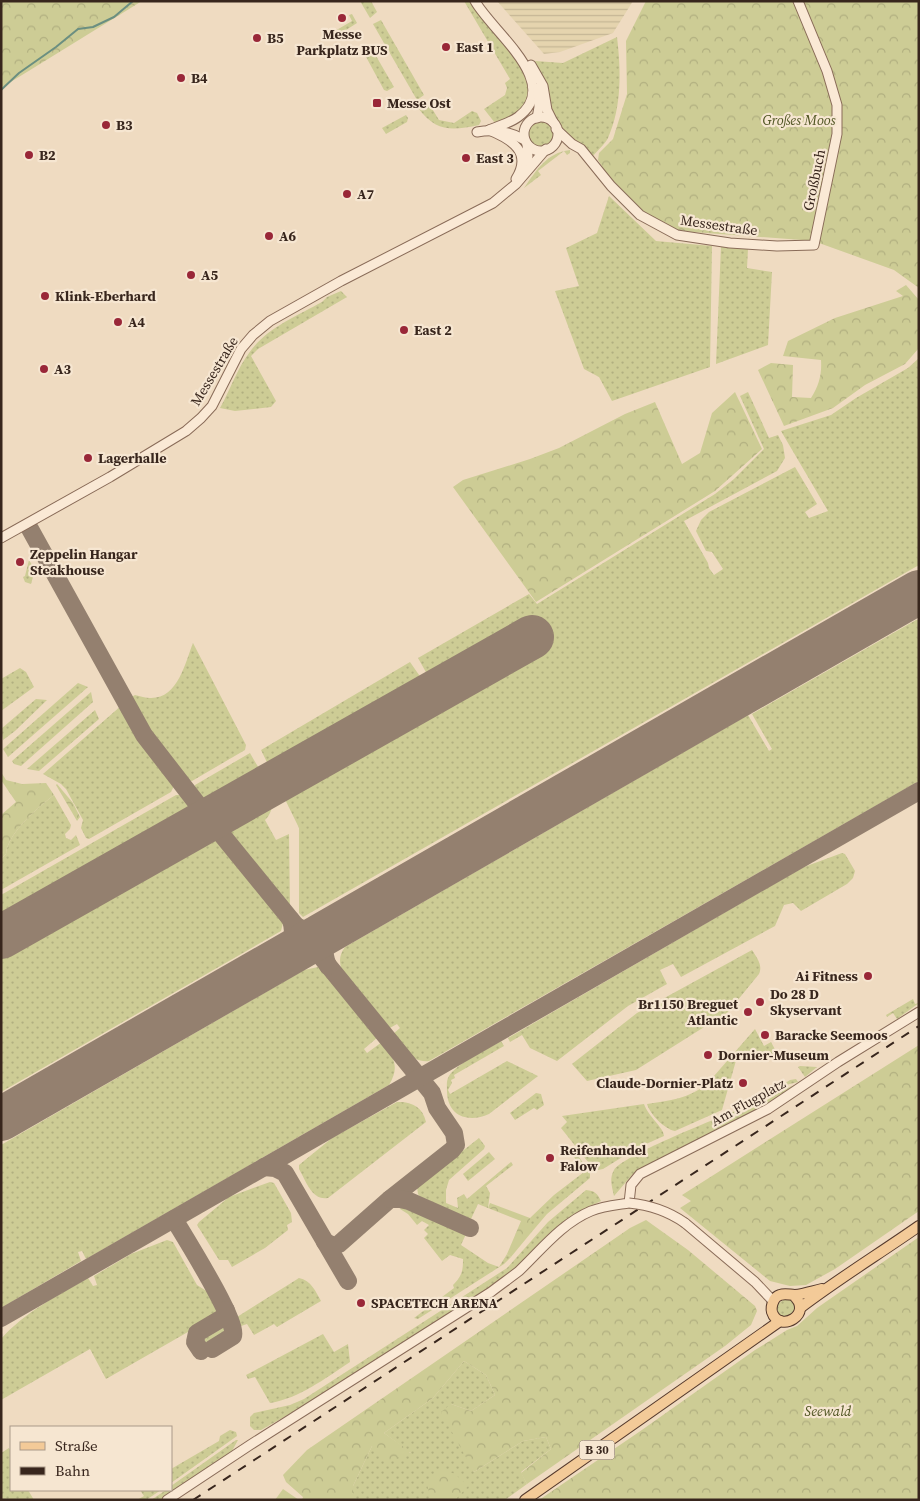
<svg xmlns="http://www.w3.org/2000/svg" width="920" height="1501" font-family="'Source Serif 4',serif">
	<defs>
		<pattern id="farmland-rules" width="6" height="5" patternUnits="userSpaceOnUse" patternTransform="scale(1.25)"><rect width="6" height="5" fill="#e5d4ae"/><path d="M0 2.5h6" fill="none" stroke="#c5b695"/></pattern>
		<pattern id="grass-dots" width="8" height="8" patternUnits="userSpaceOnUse" patternTransform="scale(1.25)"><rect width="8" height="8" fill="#cdcc95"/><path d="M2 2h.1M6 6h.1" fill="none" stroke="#b1af80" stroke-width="1.8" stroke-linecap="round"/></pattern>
		<pattern id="forest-crowns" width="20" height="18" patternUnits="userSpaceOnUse" patternTransform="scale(1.25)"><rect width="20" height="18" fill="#cdcc95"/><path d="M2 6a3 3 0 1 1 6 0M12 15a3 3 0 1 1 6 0" fill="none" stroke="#b1af80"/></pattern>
	</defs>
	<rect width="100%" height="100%" fill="#efdbc1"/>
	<polygon fill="url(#farmland-rules)" points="497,1 633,1 613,33 560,52 544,54"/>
	<g fill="url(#grass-dots)">
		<polygon points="360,1 371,1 377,12 370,18"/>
		<polygon points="464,1 470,1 483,20 514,55 530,81 529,99 514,118 495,123 484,109 505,95 507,88 505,83 510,79"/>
		<polygon points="352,14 357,23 332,39 328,35 352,21 349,15"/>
		<polygon points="381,20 424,95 417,100 373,24"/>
		<path d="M617,37c4,33 5,70 -9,101 -3,6 -10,12 -15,18l-30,-25 -12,-19 -6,-26 -10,-25 28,2z"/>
		<polygon points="372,49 394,87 387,91 384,90 365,55 365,53"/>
		<path d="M428,102l11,18 15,3 18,-12 5,2 4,8 -2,4c-27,6 -43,7 -61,-17z"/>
		<polygon points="406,115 408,118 407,122 386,134 382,128"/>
		<circle cx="541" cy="134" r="13"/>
		<path d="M570,150v3l-3,2 -3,-4 -26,20 3,4 -17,13c13,-18 22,-35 46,-38z"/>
		<polygon points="609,196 656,241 712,246 710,367 612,401 599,377 584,369 555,291 579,286 566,248 597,233"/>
		<polygon points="721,246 748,249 747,268 772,272 768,345 716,364"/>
		<path d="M341,291l6,6 -89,52 -7,7 25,45 -5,6 -36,4 -15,-3c10,-18 17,-39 29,-55 17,-25 48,-37 73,-51l5,-5z"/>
		<polygon points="919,358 919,565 303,917 299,913 299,828 261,750 410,662 433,695 437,692 418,658 529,594 537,604 715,494 734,479 764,449 740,396 748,392 769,438 778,435 783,445 785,458 777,471 684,521 708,563 709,568 714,575 723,569 712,552 706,551 696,531 701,520 709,512 795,467 817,504 805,512 809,518 828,511 781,431 831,415 856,398 908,368"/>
		<polygon points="29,560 35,570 31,584 25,582 23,577 25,576"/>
		<path d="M916,620h3v161l-490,280c-18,2 -27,-14 -36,-27l7,-6 -3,-4 -9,5 -46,-58c-3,-10 -3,-16 3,-24l403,-232 21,36 3,-2 -20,-35z"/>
		<path d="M193,643l53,102 -1,5 -53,31 -9,-1c-21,-26 -39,-52 -55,-81l7,-4c5,1 11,3 15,3 28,1 35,-35 43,-55z"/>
		<polygon points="20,668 26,672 34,687 1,711 1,679"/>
		<polygon points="78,683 88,687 8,757 3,749"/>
		<polygon points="91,692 93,702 21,766 14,764 12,761"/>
		<polygon points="36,699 47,700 15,731 3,740 1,729"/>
		<polygon points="122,705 141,736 174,780 175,784 171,792 89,839 86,838 81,828 83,820 66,789 61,784 43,774"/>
		<polygon points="95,710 99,719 39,771 27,769"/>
		<path d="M250,753c10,19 34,48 15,67l11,20 13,-6 1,76 -97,-120 2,-5z"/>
		<path d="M54,795l17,30 -1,4 -5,5 1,4 5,2 5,-5 4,10 -79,45v-31l5,-5c1,-20 32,-47 48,-59z"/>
		<polygon points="176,795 185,795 284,919 281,931 1,1092 1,895"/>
		<polygon points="842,853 845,854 855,871 853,878 847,884 801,911 793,903 784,905 775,926 681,977 673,964 660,970 667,984 628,1006 557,1061 530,1048 522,1035 510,1042 508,1038 793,873 804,867"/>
		<path d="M752,950c5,8 11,15 7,24l-31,38 -92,58 -49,11 -15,-17 65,-51z"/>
		<path d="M318,967l9,6 51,64 -14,12 3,4 15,-11c12,15 18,25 7,43l-303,174 -4,-8 -4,1 3,9 -80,47v-163l303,-175z"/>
		<polygon points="913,999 915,1004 919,1003 897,1019 893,1013 887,1017 886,1015"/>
		<path d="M755,1029l9,17 7,-4 7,13 -33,-1 -8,3 -15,53 -47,21c-11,-2 -25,-17 -28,-27 22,-3 43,-6 60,-20z"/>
		<path d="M501,1041l3,5 -50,29 1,3 -4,2 1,3 -4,7 2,4 57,-33 31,15 -49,38c-20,9 -41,3 -42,-22 0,-6 -1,-11 2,-16 8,-13 38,-26 52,-35z"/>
		<polygon points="800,1066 817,1067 805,1077 798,1067"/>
		<polygon points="796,1079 798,1082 786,1085 752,1104 790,1080"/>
		<path d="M795,1085l2,1 -41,25 -113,57 -11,7 -18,21c-2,-9 -5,-17 0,-26 9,-15 109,-54 131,-63 19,0 33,-17 50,-22z"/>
		<polygon points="536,1093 541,1094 544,1105 537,1110 534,1108 515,1120 510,1113"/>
		<path d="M397,1102c14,-1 26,5 29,20l-98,76c-16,3 -22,-17 -29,-29v-4l33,-27z"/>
		<path d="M644,1104c4,12 20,24 20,32l-27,12 -34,21 -5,1 -6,-3 -31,-39 6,-6 -5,-6z"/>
		<polygon points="479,1138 485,1146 484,1149 449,1180 446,1190 446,1203 458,1208 457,1198 464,1194 467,1199 511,1162 513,1165 486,1186 490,1193 488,1208 478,1204 471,1219 421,1198 418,1194 417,1187"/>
		<polygon points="489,1152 495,1159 468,1181 463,1174"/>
		<polygon points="574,1157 579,1157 590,1173 590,1178 547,1214 530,1234 530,1218 554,1195 584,1172"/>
		<polygon points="270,1182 274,1183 291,1213 292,1222 287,1225 288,1230 265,1248 232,1267 228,1260 219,1260 197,1225 199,1222 229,1197"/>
		<path d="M586,1190c9,1 11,3 15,11l-23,11 -15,11 -46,44 -31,23 -175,112 -50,28h-7l-4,-4v-9l4,-4 36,-8 14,-6 203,-131 41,-46z"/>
		<path d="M402,1206l64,28 -5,11 27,18 11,4 8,-13 4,3 -7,7 -86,55 -4,-1 40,-30 -1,-3c9,-9 10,-14 10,-26l-13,-4 -8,6 -18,-23 4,-4 -4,-4 5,-5 -7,-4 -5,4 -9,-11 -8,-5z"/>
		<path d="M167,1240l6,2 24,43 11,7 13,21 -115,66 -16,-30 -89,51v-61c24,-27 56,-43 87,-61l5,8 4,-1 -3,-9 37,-22z"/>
		<path d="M299,1278c12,2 17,14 22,23l-44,26 -3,-3 -20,11 -7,-11 -9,3 -3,-4 2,-6z"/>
		<polygon points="791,1297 795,1300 796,1313 783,1318 777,1314 776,1306 784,1299"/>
		<polygon points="223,1323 227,1326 230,1331 229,1334 202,1349 198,1340 199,1336"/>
		<path d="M323,1334l11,18 14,-8 2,18c-26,17 -50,36 -80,41l-15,-26 -7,2 -2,-4z"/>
		<polygon points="464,1361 486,1375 495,1395 471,1411 451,1404 474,1472 523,1441 546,1437 551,1449 521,1472 527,1484 505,1500 353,1500 353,1486 372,1446 411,1453 384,1433 433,1398"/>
		<polygon points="230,1430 236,1432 237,1436 171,1483 171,1469 219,1441 220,1436"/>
		<polygon points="236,1440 238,1440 232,1451 164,1499 151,1500 166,1490 171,1490 171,1486"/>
		<polygon points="9,1448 11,1452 11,1490 28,1490 34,1500 1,1500 1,1453"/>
		<polygon points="140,1490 161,1490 146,1500 137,1500 144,1496"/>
	</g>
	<g fill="url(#forest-crowns)">
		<polygon points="1,1 142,1 1,88"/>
		<polygon points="646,1 919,1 919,288 894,270 819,243 802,240 679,231 643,212 614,185 598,160 599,153 613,139 627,94 626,41"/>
		<path d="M906,285l13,15v48l-14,16 -40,21 -32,23 -49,18 -26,-56 13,-7 22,2 -1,32 19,1c8,-12 11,-24 10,-38l-38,-4 5,-15 47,-23 68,-22 -7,-5z"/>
		<polygon points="735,392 762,449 715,491 536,602 453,487 463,480 530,459 559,448 625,414 655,402 682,464 700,453 712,413"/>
		<path d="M1,772l5,8 16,4 24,-1 8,12c-16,12 -47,39 -48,59l-5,5v-44l15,-13 -15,-22z"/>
		<polygon points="57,784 73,803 80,817 77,821 56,785"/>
		<polygon points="919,1045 919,1211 835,1269 806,1285 790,1286 770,1281 680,1208 691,1201 682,1195"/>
		<polygon points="490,1203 530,1218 530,1234 511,1257 507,1254 521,1221 488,1208"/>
		<polygon points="646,1220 688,1250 755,1306 757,1311 751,1325 725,1346 527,1484 521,1473 551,1449 546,1437 523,1441 474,1472 441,1412 451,1404 471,1411 495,1395 486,1375 464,1361 433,1398 384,1433 411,1452 386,1463 372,1446 353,1486 353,1500 302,1500 303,1497 286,1482 283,1475 307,1450 630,1228"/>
		<polygon points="919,1237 919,1500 539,1500 639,1432 755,1350 787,1330 797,1326 817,1308"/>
		<polygon points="441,1469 455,1474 468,1486 455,1500 431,1500 427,1484"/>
	</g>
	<polygon fill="#cdcc95" points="283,1489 299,1500 275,1500"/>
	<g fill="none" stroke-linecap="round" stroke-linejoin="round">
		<polyline stroke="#6b8f81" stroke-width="2" points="1,90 19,73 56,47 78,29 93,27 114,17 133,1"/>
		<g stroke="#94806f" stroke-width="18">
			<polyline points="30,529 144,735 209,819 432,1093 437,1108 454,1133 456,1145 452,1150 390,1199 339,1244 334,1246 325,1242"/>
			<polyline points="900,603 909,599 919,598"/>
			<path d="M296,926c18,9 24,8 42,0 -13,11 -17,23 -10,40"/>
			<path d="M280,959c11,-13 16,-22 11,-39"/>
			<polyline points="1,1125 34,1100"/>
			<polyline points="264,1167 275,1168 285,1173 348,1281"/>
			<polyline points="390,1199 400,1199 409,1201 470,1228"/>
			<path d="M174,1219c10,17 65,104 59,117l-21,13"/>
			<polyline points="1,1318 919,791"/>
			<polyline points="201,1351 195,1342 197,1333 224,1317 226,1310"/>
		</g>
		<g stroke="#94806f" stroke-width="44">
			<polyline points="1,937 532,637"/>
			<polyline points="1,1119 919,592"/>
		</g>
		<g stroke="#896b58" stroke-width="11">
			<g id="minor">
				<path d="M475,1c16,30 89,82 43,116 -8,6 -20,9 -29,13"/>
				<polyline points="531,65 543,86 547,110 553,122"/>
				<circle cx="541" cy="134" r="17"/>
				<polyline points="537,118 539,107 538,88"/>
				<polyline points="556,129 572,144 581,149 611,186 640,215 677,235 730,243 777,246 814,245 837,134 837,105 827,71 798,1"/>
				<path d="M489,130c22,9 44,22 27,49"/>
				<path d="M477,132c17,-3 34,0 48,8"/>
				<polyline points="525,172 528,156 527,144"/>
				<polyline points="1,538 110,477 186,431 201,418 212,406 241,349 253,335 270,321 341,281 493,203 516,184 546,149"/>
				<polyline points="685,1223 755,1282 773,1301"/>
				<path d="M167,1500l83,-55 241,-153c9,-7 19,-14 28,-21 22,-21 43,-48 72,-60 12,-5 25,-6 38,-8l2,-18 9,-11 128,-65 70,-47 81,-50"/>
			</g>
		</g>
		<g stroke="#563a2d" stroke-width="12">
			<g id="major">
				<path d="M793,1295c22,19 -14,39 -21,17 -1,-4 0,-8 2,-12 1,-2 3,-4 6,-5 5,-2 10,0 15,0 9,-1 18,-4 27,-6"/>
				<path d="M800,1308c38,-29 79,-54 119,-82"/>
				<polyline points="525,1500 780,1321"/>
			</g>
		</g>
		<use href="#minor" stroke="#fae9d5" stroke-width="9"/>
		<use href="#major" stroke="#f3ca98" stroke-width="10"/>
		<polyline stroke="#38261d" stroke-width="2" stroke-dasharray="9 9" stroke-linecap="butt" points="193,1500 919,1026"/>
		<g stroke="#896b58" stroke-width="11" stroke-linecap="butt">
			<path id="minor-bridge" d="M629,1203c21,2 39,8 56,20"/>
		</g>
		<use href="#minor-bridge" stroke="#fae9d5" stroke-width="9"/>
	</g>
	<g fill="#992738" stroke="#f6e6d1" stroke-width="2">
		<circle cx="342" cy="18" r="5"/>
		<circle cx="257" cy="38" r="5"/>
		<circle cx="446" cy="47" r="5"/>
		<circle cx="181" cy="78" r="5"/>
		<rect x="372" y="98" width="10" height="10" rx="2.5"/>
		<circle cx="106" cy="125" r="5"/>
		<circle cx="29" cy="155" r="5"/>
		<circle cx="466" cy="158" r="5"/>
		<circle cx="347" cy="194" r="5"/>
		<circle cx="269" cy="236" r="5"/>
		<circle cx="191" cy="275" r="5"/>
		<circle cx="45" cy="296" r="5"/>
		<circle cx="118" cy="322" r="5"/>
		<circle cx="404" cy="330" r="5"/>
		<circle cx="44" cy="369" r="5"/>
		<circle cx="88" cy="458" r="5"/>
		<circle cx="20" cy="562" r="5"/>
		<circle cx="868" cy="976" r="5"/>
		<circle cx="760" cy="1002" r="5"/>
		<circle cx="748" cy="1012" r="5"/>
		<circle cx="765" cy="1035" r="5"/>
		<circle cx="708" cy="1055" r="5"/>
		<circle cx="743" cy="1083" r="5"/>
		<circle cx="550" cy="1158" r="5"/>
		<circle cx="361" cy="1303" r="5"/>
	</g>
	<g text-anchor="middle" stroke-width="4.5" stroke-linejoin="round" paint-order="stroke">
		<rect fill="#f6e6d1" stroke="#716053" stroke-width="1" x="579.5" y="1440.5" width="35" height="19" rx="4"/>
		<g font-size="12" font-weight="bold" fill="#38261d">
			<text x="597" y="1454">B 30</text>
		</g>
		<g font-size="14" font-weight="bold" fill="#38261d" stroke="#f6e6d1" text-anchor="start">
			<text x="342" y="39" text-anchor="middle">Messe<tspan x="342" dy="16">Parkplatz BUS</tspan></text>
			<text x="267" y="43">B5</text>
			<text x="456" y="52">East 1</text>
			<text x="191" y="83">B4</text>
			<text x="387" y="108">Messe Ost</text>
			<text x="116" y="130">B3</text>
			<text x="39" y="160">B2</text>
			<text x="476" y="163">East 3</text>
			<text x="357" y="199">A7</text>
			<text x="279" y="241">A6</text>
			<text x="201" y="280">A5</text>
			<text x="55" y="301">Klink-Eberhard</text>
			<text x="128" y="327">A4</text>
			<text x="414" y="335">East 2</text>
			<text x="54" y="374">A3</text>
			<text x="98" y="463">Lagerhalle</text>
			<text x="30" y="559">Zeppelin Hangar<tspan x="30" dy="16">Steakhouse</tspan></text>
			<text x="858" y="981" text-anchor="end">Ai Fitness</text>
			<text x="770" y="999">Do 28 D<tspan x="770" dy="16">Skyservant</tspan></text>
			<text x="738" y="1009" text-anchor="end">Br1150 Breguet<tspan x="738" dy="16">Atlantic</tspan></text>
			<text x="775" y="1040">Baracke Seemoos</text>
			<text x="718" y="1060">Dornier-Museum</text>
			<text x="733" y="1088" text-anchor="end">Claude-Dornier-Platz</text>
			<text x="560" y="1155">Reifenhandel<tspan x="560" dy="16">Falow</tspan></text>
			<text x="371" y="1308">SPACETECH ARENA</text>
		</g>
		<g font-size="14" font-style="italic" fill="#505523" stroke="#f6e6d1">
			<text x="799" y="125">Großes Moos</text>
			<text x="828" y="1416">Seewald</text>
		</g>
		<g font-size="14" fill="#38261d" stroke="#f6e6d1">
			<text transform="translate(814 180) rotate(-78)" y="5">Großbuch</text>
			<text transform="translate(719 225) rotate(8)" y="5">Messestraße</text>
			<text transform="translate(214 371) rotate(-59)" y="5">Messestraße</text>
			<text transform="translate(748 1102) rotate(-29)" y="5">Am Flugplatz</text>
		</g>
	</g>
	<rect width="920" height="1501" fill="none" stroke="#38261d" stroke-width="5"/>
	<rect x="10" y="1426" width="162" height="65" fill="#f6e6d1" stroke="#aa9989"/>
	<rect x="20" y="1442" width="25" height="8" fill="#f3ca98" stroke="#aa9989"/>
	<text x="55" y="1451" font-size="15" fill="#38261d">Straße</text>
	<rect x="20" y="1467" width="25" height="8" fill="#38261d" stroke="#aa9989"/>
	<text x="55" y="1476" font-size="15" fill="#38261d">Bahn</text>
</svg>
